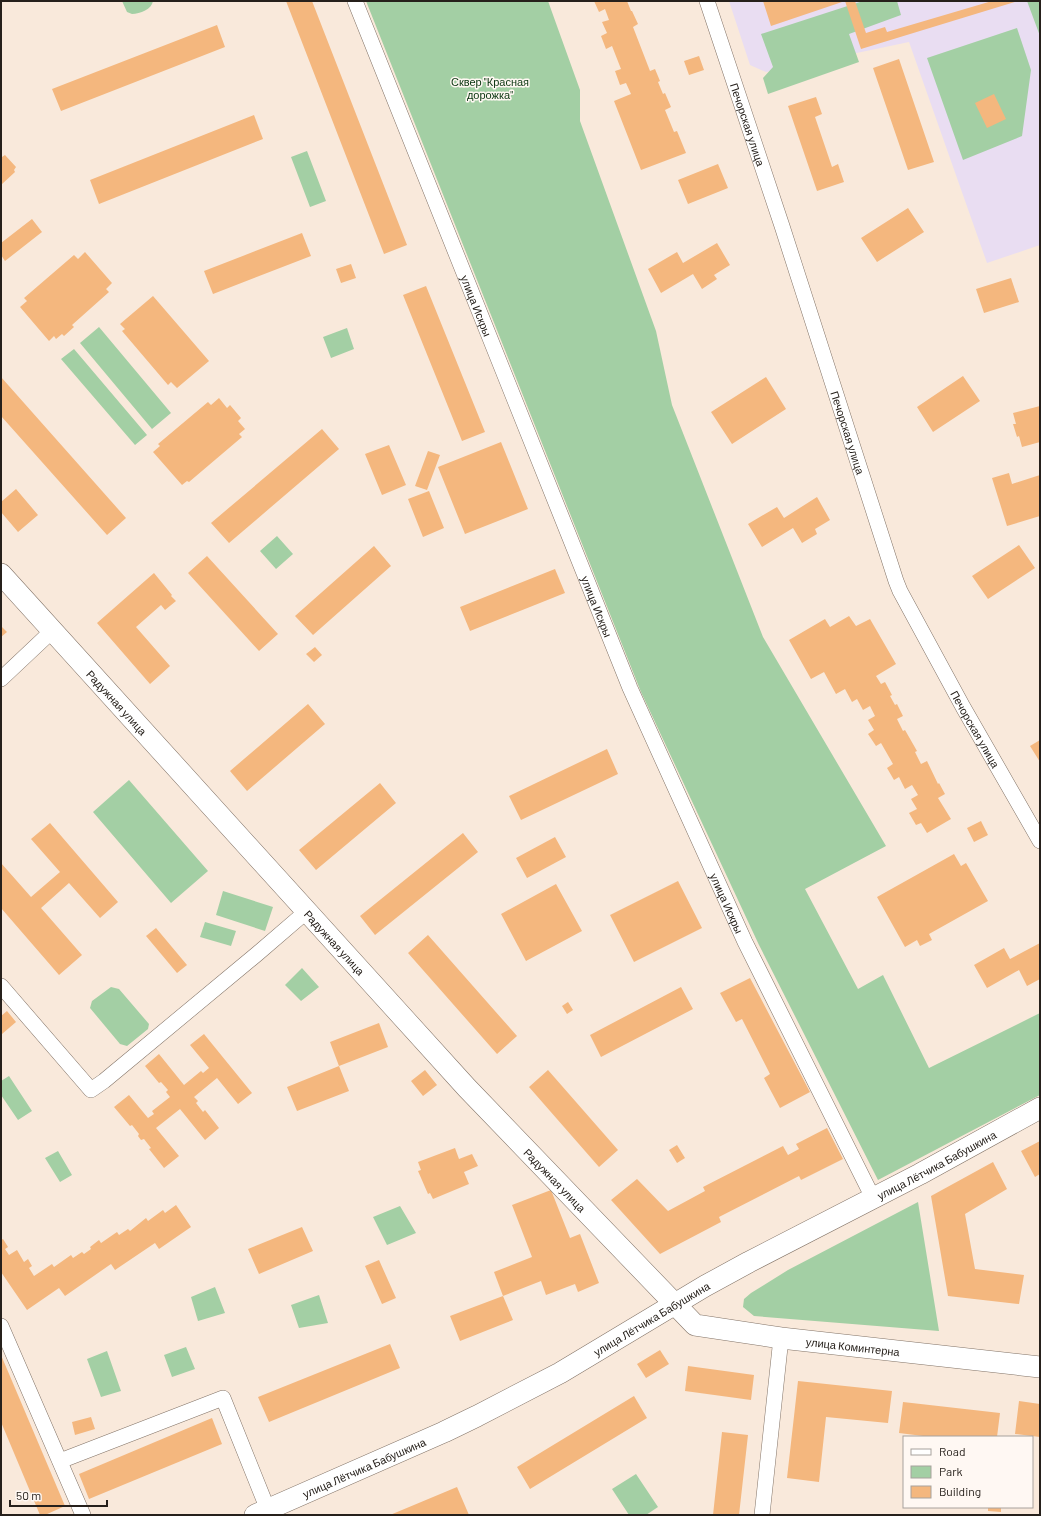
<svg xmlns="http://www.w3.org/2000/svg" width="1041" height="1516" font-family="Barlow,sans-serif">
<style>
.medical{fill:#e9ddf2}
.green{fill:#a3cfa4}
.building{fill:#f4b77e}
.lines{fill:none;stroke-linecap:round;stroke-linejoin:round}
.street-casing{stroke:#827367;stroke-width:16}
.secondary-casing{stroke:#827367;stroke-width:22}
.street{stroke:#fff;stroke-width:15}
.secondary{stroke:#fff;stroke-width:21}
.labels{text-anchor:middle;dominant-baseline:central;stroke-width:3;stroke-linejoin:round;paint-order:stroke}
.park-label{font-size:11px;fill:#08340e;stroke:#fff8f3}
.street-label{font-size:11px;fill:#26201b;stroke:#fff8f3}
</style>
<rect width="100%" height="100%" fill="#f9e9db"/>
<path class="medical" d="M729 1H1040V245L987 263 909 42 766 72 750 65Z"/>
<path class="green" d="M122 1H153C152 9 140 14 132 14L127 12Z
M366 1H548L580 90V121L656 331 672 405 763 637 886 846 805 889 858 989 883 975 929 1068 1040 1013V1095L878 1180 759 945 641 692Z
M863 1H897L901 15 849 34 859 62 768 94 763 78 773 67 761 34Z
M1027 1H1040V36Z
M1017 28 1031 70 1022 136 963 160 927 58Z
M307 151 326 201 310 207 291 157Z
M99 327 171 413 152 429 80 343Z
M347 328 354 349 331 358 323 337Z
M74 349 147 435 135 445 61 359Z
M277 536 293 554 276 569 260 551Z
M129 780 208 871 171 903 93 812Z
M223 891 273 907 265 931 216 915Z
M205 922 236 931 231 946 200 937Z
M302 968 319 987 301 1001 285 985Z
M111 987 119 989 149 1024 148 1029 127 1046 120 1044 90 1008 92 1001Z
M9 1076 32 1111 18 1120 1 1095V1081Z
M58 1151 72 1175 60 1182 45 1158Z
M918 1202 939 1331 754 1316 743 1307 744 1299 751 1293 788 1270Z
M400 1206 416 1233 387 1245 373 1217Z
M215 1287 225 1313 198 1321 191 1297Z
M319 1295 328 1323 299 1328 291 1305Z
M186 1347 195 1369 172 1377 164 1355Z
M107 1351 121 1391 101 1397 87 1359Z
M636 1474 658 1507 646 1515H629L612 1489Z"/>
<path class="building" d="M286 1H312L407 245 384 254Z
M594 1H627L631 11H632L638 24 633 27 650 71 655 69 660 81 658 82 663 94 665 93 671 107 665 110 674 132 677 131 686 153 641 170 614 101 631 94 626 83 620 85 615 71 621 69 612 46 606 49 601 36 607 33 602 22 609 20 605 9 599 12Z
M763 1H845L771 26Z
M845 1H855L866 33 885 27 887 32 992 1H1018L861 49Z
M217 25 225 47 61 111 52 89Z
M699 56 704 70 689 75 684 61Z
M899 59 934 162 908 170 873 68Z
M994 94 1006 119 987 128 975 103Z
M816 97 822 114 815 117 832 167 838 164 844 182 817 191 788 106Z
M254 115 263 139 99 204 90 180Z
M5 155 16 167 14 170 15 172 1 185V156L2 157Z
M718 164 728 188 688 204 678 180Z
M908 208 924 232 877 262 861 238Z
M32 219 42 232 5 261 1 255V243Z
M302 233 311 256 213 294 204 271Z
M717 243 730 265 714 275 717 279 702 289 693 274 661 293 648 269 677 252 683 263Z
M85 252 112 283 106 289 109 292 72 325 74 327 64 336 62 334 56 339 54 336 49 341 20 307 27 301 24 298 74 255 78 259Z
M351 264 356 278 341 283 336 269Z
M1011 278 1019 302 984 313 976 289Z
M426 286 485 432 462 441 403 295Z
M153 296 209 361 177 388 171 382 168 385 122 331 125 329 120 324Z
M963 376 980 401 933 432 917 407Z
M1 377 126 518 107 535 1 416Z
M766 377 786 409 732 444 711 412Z
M219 398 227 408 230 405 241 418 238 421 245 429 239 434 242 437 189 482 187 481 182 485 153 452 160 446 158 444 208 402 211 405Z
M1040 406V442L1022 447 1019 436 1017 437 1013 424H1016L1013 413Z
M322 429 339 449 229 543 211 523Z
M501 442 528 509 465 534 438 467Z
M389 445 406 485 382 495 365 454Z
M428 451 440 455 427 490 415 486Z
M1009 473 1012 484 1040 475V516L1007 526 992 478Z
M16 489 38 515 18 532 1 512V502Z
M429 491 444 528 423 537 408 499Z
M817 497 830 520 815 529 817 534 802 543 793 528 762 547 748 524 777 507 784 518Z
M1019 545 1035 568 988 599 972 576Z
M374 546 391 566 313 635 295 616Z
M207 556 278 634 259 651 188 573Z
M555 569 565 593 470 631 460 607Z
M154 573 172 595 171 596 176 601 165 610 161 605 136 627 170 666 150 684 97 623Z
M849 616 856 626 870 619 896 664 876 676 881 684 885 682 892 695 890 696 895 705 897 704 903 716 897 719 903 731 905 730 917 751 915 752 921 764 927 761 938 784 939 783 945 794 938 798 951 819 927 833 921 823 916 825 909 813 917 809 911 799 918 795 912 785 905 789 899 777 894 780 887 768 893 764 881 743 876 746 868 734 874 730 868 720 875 716 870 706 863 710 857 699 852 702 845 689 836 694 824 672 811 679 789 640 825 619 830 627Z
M1 626 7 632 1 637Z
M315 647 322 655 314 662 306 654Z
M308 704 325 724 247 791 230 771Z
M1040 740V762L1030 746Z
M607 749 618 774 521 820 509 796Z
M380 783 396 803 316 870 299 850Z
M981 821 988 835 974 842 967 828Z
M50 823 118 902 100 918 69 883 41 908 82 955 59 975 1 908V863L31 897 60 872 31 839Z
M463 833 478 852 375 935 360 916Z
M555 837 566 857 527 878 516 858Z
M954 854 961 866 966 863 988 901 929 934 932 940 920 946 917 940 905 947 877 897Z
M678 881 702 928 634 962 610 915Z
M556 884 582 931 526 961 501 914Z
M156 928 187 965 177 973 146 936Z
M428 935 517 1036 497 1054 408 953Z
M1040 943V979L1027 986 1019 970 987 988 974 965 1004 948 1010 959Z
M750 978 810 1092 780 1108 764 1078 770 1074 742 1019 736 1022 720 993Z
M681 987 693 1009 601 1057 590 1035Z
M568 1002 573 1010 567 1014 562 1006Z
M7 1011 16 1022 2 1034 1 1033V1016Z
M379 1023 388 1047 339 1066 330 1042Z
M204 1034 252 1093 238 1104 217 1078 194 1097 198 1101 196 1103 203 1112 205 1110 219 1128 205 1140 180 1109 156 1128 179 1156 164 1168 149 1149 151 1148 144 1139 141 1140 138 1136 139 1134 132 1125 130 1126 114 1107 129 1095 148 1118 154 1114 152 1111 170 1097 166 1092 168 1090 161 1082 159 1083 145 1066 159 1054 184 1085 201 1071 203 1073 209 1068 190 1045Z
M339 1066 349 1091 297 1111 287 1087Z
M425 1070 437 1085 423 1096 411 1081Z
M548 1070 618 1150 599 1167 529 1087Z
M827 1128 843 1159 801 1180 799 1176 719 1217 721 1222 660 1254 611 1200 637 1179 668 1211 705 1191 703 1187 783 1146 788 1155 799 1149 796 1144Z
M1040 1141V1174L1035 1177 1021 1151Z
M677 1145 685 1158 677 1163 669 1150Z
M455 1148 459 1159 472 1154 478 1166 464 1172 469 1184 433 1199 430 1193 428 1194 418 1171 421 1170 418 1162Z
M993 1162 1007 1189 965 1214 975 1269 1024 1275 1019 1304 948 1296 931 1196Z
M551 1190 570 1238 580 1234 599 1283 578 1292 575 1284 546 1295 541 1281 503 1296 513 1320 460 1341 450 1316 503 1296 494 1272 532 1257 512 1205Z
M176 1205 191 1227 159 1249 155 1243 115 1270 111 1264 65 1296 59 1288 27 1310 1 1272V1240L3 1239 8 1247 5 1249 9 1255 17 1250 24 1262 28 1259 32 1266 29 1268 34 1276 52 1264 54 1267 71 1255 73 1258 82 1252 84 1254 91 1249 90 1247 99 1240 101 1243 117 1232 119 1235 128 1229 130 1231 146 1218 148 1221 163 1210 165 1213Z
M302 1227 313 1251 259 1274 248 1249Z
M379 1260 396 1298 382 1304 365 1266Z
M390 1344 400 1368 269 1422 258 1397Z
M660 1350 669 1364 646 1378 637 1364Z
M1 1355 65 1506 45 1515H40L1 1422Z
M688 1366 754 1375 751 1400 685 1391Z
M798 1381 892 1391 888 1423 826 1417 819 1482 787 1478Z
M634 1396 647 1418 530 1489 517 1467Z
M1019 1401 1040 1404V1437L1015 1434Z
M903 1402 1000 1413 997 1437H931L899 1433Z
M91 1417 95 1429 75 1435 72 1422Z
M212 1418 222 1444 89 1499 79 1474Z
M722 1432 748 1435 739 1515H713Z
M457 1487 469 1515H390Z
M988 1507H1001V1512L988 1511Z"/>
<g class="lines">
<g class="street-casing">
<g id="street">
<path id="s1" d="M355 1 630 688 745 942 873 1198"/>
<path id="s2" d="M707 1 782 226 896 581 900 591 963 707 1040 841"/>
<path d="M1 679 52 631"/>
<path d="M1 986 91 1090 104 1081 257 954 307 911"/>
<path d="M1 1326 83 1515"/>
<path d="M60 1461 223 1398 268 1510"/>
<path d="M762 1515 781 1338"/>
</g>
</g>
<g class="secondary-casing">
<g id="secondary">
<path id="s3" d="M1 574 467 1088 695 1325 781 1338 1040 1367"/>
<path id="s4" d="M255 1515 444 1432 477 1416 560 1373 705 1286 749 1262 920 1174 1040 1108"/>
</g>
</g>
<use href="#street" class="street"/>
<use href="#secondary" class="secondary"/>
</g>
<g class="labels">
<g class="park-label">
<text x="490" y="81">Сквер "Красная<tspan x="490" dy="13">дорожка"</tspan></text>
</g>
<g class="street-label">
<text stroke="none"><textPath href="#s2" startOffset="130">Печорская улица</textPath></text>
<text stroke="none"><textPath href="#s1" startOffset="328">улица Искры</textPath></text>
<text stroke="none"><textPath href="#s2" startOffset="454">Печорская улица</textPath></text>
<text stroke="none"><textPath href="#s1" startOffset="652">улица Искры</textPath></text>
<text stroke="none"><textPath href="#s3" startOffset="173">Радужная улица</textPath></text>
<text stroke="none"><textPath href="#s2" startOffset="778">Печорская улица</textPath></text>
<text stroke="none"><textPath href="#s1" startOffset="976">улица Искры</textPath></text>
<text stroke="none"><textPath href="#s3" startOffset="497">Радужная улица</textPath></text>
<text stroke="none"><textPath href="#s4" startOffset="767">улица Лётчика Бабушкина</textPath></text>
<text stroke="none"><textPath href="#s3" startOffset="821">Радужная улица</textPath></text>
<text stroke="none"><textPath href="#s4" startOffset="443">улица Лётчика Бабушкина</textPath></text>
<text stroke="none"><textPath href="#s3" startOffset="1182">улица Коминтерна</textPath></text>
<text stroke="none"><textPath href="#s4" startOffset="119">улица Лётчика Бабушкина</textPath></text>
</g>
</g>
<rect width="1041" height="1516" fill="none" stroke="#26201b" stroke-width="4"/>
<rect x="903" y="1436" width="130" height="72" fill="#fff8f3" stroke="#a8a29d"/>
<rect x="911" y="1449" width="20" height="6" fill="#ffffff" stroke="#a8a29d"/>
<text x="939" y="1456" font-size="12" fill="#26201b">Road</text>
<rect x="911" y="1466" width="20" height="12" fill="#a3cfa4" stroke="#a8a29d"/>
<text x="939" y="1476" font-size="12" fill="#26201b">Park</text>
<rect x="911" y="1486" width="20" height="12" fill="#f4b77e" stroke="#a8a29d"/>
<text x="939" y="1496" font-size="12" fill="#26201b">Building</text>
<path d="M10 1500v6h97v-6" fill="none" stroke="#26201b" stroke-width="2"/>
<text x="16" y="1500" font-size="12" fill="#26201b" stroke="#fff8f3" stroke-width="3" paint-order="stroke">50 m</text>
</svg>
